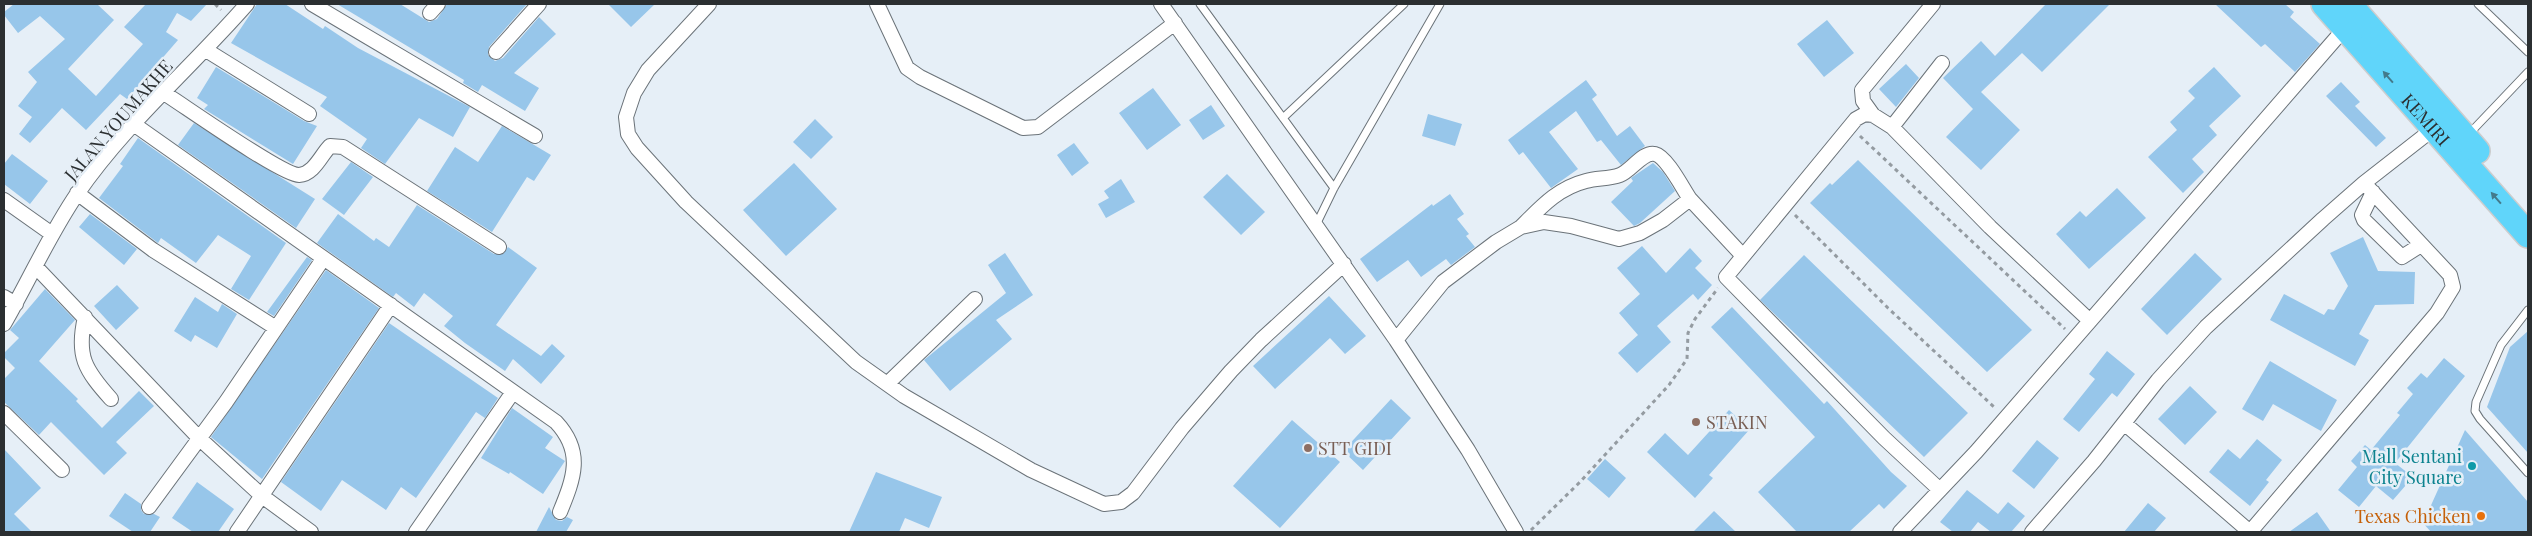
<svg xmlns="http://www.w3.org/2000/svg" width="2532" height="536" font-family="'Playfair Display',serif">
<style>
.building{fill:#97c6ea}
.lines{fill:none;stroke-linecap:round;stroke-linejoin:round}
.lane-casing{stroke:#6b7379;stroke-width:9}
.street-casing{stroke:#6b7379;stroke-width:16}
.highway-casing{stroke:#cccdce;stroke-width:28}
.path{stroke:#949ba1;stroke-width:3;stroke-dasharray:4 4;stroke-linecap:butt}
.lane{stroke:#fff;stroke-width:7}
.street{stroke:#fff;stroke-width:14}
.highway{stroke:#60d5fa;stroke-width:25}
.oneway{fill:#437a8b}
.education-dot{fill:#8d6e63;stroke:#e6eff7;stroke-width:2}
.culture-dot{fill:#0f9aa8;stroke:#e6eff7;stroke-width:2}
.food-dot{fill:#e8710a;stroke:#e6eff7;stroke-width:2}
.labels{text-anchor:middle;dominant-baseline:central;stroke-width:5;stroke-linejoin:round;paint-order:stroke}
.street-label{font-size:18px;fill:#2b2f31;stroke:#e6eff7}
.education-label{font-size:18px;fill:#785e54;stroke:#e6eff7;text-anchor:start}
.culture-label{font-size:18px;fill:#0d838f;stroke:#e6eff7;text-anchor:end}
.food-label{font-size:18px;fill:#c56008;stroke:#e6eff7;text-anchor:end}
</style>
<rect width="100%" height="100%" fill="#e6eff7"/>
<path class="building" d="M14 4H97L114 20 68 69 96 96 143 44 124 27 146 4H207L191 21 177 13 166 32 178 40 127 99 120 94 86 130 62 108 30 143 19 134 32 117 18 106 37 82 28 72 65 39 40 16 18 33 4 15V12Z
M257 4H285L323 29 325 26 358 48 470 107 453 137 419 118 385 164 361 148 367 139 320 106 327 97 231 43Z
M337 4H400L429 22 437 19 447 4H527L489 47 488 55 495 61 503 58 539 17 556 34 514 73 539 88 525 111 482 85 478 92 463 83 464 80Z
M608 4H655L631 27Z
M2046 4H2110L2042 72 2022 53 1981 92 2020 130 1981 170 1946 137 1973 109 1943 78 1981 41 1995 56Z
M2215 4H2285L2294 12 2290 17 2320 44 2295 72 2265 44 2261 47Z
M1827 20 1854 53 1824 77 1797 44Z
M1906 64 1919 78 1896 107 1879 89Z
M216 67 304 121 317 126 293 164 204 109 208 105 197 98Z
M2214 67 2241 96 2209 126 2217 135 2192 159 2204 172 2183 193 2148 157 2177 130 2170 122 2195 98 2188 91Z
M1586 80 1597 95 1592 99 1617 136 1630 126 1645 146 1621 165 1601 140 1597 142 1576 111 1549 132 1578 169 1551 188 1523 152 1519 155 1508 140Z
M2341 82 2360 102 2355 106 2386 138 2376 147 2326 96Z
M1153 88 1181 125 1147 150 1119 113Z
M1211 105 1225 126 1203 140 1189 120Z
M1428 114 1462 124 1455 146 1422 136Z
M815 119 833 137 811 159 793 142Z
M194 123 315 199 296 228 178 145Z
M502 126 551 155 534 181 527 177 492 232 427 191 455 147 478 162Z
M138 138 286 243 249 300 231 289 251 256 218 235 196 263 161 238 158 243 99 198 123 166 120 164Z
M1074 143 1089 163 1072 176 1057 155Z
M12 154 48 181 30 204 4 184V164Z
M1858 160 2032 330 1987 372 1810 203 1830 183 1832 185Z
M351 162 373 177 344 215 322 199Z
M794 163 837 209 786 256 743 210Z
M1653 163 1663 172 1675 191 1640 223 1634 226 1611 202 1633 181 1631 178Z
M1227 174 1265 212 1241 235 1203 197Z
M1121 179 1135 202 1106 218 1098 204 1109 198 1104 191Z
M2117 188 2146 218 2089 269 2056 234 2080 211 2086 217Z
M1450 194 1464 214 1457 219 1469 234 1466 236 1475 247 1451 265 1446 259 1421 277 1408 260 1377 282 1360 259 1432 204 1433 206Z
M417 205 494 254H503L508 247 537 268 496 325 541 356 552 344 565 356 541 384 513 359 505 371 465 343 444 326 453 316 424 293 414 307 396 293 393 297 317 243 338 214 374 241 376 238 389 247Z
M90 214 137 249 124 265 79 227Z
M2363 237 2378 271 2415 272 2414 304 2375 305 2359 334 2369 340 2355 366 2270 320 2284 294 2324 315 2328 309 2334 310 2348 286 2330 253Z
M1642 246 1666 273 1690 248 1702 261 1695 268 1712 285 1698 300 1693 294 1657 326 1671 342 1637 373 1618 353 1638 335 1619 313 1640 294 1617 268Z
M1005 253 1033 295 996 320 1012 339 950 391 924 360 1006 293 988 265Z
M2195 253 2222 279 2167 335 2141 309Z
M1804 255 1968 413 1924 457 1760 300Z
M307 257 312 260 274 316 267 312Z
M326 270 379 308 262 479 211 437Z
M117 285 139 308 116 330 94 306Z
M45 289 75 320 39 361 78 399 76 401 102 428 139 391 154 406 116 442 127 453 104 475 51 422 39 435 4 402V379L15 368 4 357V353L19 338 10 330Z
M1329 296 1366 336 1345 354 1330 338 1275 389 1253 366Z
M195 297 218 312 222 304 237 314 217 348 195 335 191 342 174 331Z
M1732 307 1824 404 1827 401 1891 472 1907 486 1884 509 1879 504 1849 532H1797L1758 492 1815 437 1711 327Z
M389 323 498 398 485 418 476 412 416 498 401 487 386 510 342 480 321 511 281 482Z
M2528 331V453L2487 407 2510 347Z
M2107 351 2135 374 2117 397 2112 393 2079 432 2063 419 2095 379 2089 374Z
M2444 358 2465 376 2395 463 2413 477 2393 500 2376 486 2359 507 2338 490 2357 467 2351 461 2365 445 2371 450 2400 415 2397 413 2413 394 2407 388 2421 373 2427 378Z
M2270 361 2337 400 2321 431 2273 404 2263 421 2242 409Z
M2190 386 2217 412 2185 445 2158 419Z
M1391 399 1411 418 1363 470 1343 451Z
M512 408 553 437 545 448 565 461 543 494 510 472 509 474 481 458Z
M1729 410 1750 429 1709 475 1713 478 1695 498 1647 452 1665 433 1688 455Z
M1292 420 1340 462 1280 528 1233 486Z
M2465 430 2528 502V532H2431L2423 523Z
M2257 439 2282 460 2266 480 2269 482 2250 506 2209 472 2228 449 2240 459Z
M2037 440 2059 458 2034 489 2012 471Z
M4 449 41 488 14 514 32 532H4Z
M1605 459 1626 478 1609 498 1587 479Z
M876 472 942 497 929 528 905 518 899 532H849Z
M197 482 234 509 218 532H193L172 518Z
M1967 490 1998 514 2008 502 2025 516 2011 532H1991L1978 522 1970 532H1953L1940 522Z
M125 493 141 504V510L144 514H154L160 517 150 532H133L109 516Z
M2148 503 2166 518 2154 532H2124Z
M549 507 556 520 562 521 567 517 573 520 566 532H536Z
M1714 511 1736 532H1693Z
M2317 512 2331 532H2289Z"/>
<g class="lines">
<g class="lane-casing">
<path id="lane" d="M1200 4 1334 188
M2478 4 2528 52
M1283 118 1404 4
M2468 135 2528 72
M1316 225 1334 188 1440 4
M2528 310 2501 345 2476 402 2475 411 2480 419 2528 473"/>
</g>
<g class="street-casing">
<path id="street" d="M312 4 535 136
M709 4 648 70 634 93 626 117 628 134 637 148 686 202 856 362 904 396 1031 470 1104 504 1121 502 1133 493 1182 428 1231 371 1261 340 1344 264
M877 4 907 68 920 77 1023 128 1038 127 1175 23
M1161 4 1396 340 1468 450 1516 532
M430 13 438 4
M206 50 309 114
M496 52 539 4
M164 93C186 107 282 175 299 175 314 174 321 155 330 146L343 147 499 247
M1873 115 1863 101 1862 90 1933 4
M135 125 556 422C584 452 574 478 560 512
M1892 127 1942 63
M2373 192 2362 215 2364 220 2402 257 2421 245
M77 193 153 250 276 328
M4 200 52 234
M1521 227C1541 207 1558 188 1586 181 1597 178 1609 179 1620 175 1631 171 1643 151 1655 154 1667 157 1683 189 1690 199
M36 267 199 438 262 496 311 532
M4 297 16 304
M85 317C76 356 85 370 111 399
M4 324C29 281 49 235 77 194 125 124 192 67 247 4
M1396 340 1443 282 1496 242 1521 227 1544 222 1571 226 1619 239 1640 233 1663 220 1690 199 1743 256
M887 384 975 299
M4 413 62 470
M2124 423 2250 532
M1940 490 1884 438 1726 277 1856 119 1865 114 1873 115 1892 127 1990 227 2089 320
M149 507 226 402 323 259
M237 532 391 305
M416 532 513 392
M1900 532 1976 452 2345 28
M2032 532 2094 461 2158 380 2206 327 2323 219 2364 183 2437 126
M2250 532 2437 313 2453 287 2450 275 2364 183"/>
</g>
<g class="highway-casing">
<g id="highway">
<path id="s1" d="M2324 4 2528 235"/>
<path d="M2349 4 2477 151"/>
</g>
</g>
<path class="path" d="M215 4 221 10
M1860 136 2065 329
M1795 215 1888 308 1994 407
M1531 530 1580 482 1669 385 1687 359 1688 333 1695 319 1718 288"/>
<use href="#lane" class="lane"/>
<use href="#street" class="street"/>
<use href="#highway" class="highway"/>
</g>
<defs><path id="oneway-solid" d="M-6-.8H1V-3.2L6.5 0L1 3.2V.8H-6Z" transform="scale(1.25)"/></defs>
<g class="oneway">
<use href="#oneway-solid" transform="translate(2388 77) rotate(-131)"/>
<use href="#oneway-solid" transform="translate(2496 198) rotate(-131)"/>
</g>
<g class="education-dot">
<circle cx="1696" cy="422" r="5"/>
<circle cx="1308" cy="448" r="5"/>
</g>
<circle class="culture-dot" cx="2472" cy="466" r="5"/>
<circle class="food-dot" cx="2481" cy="516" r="5"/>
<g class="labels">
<g class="street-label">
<text stroke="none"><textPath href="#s1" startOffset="154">KEMIRI</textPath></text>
<text transform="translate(118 120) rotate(-49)">JALAN YOUMAKHE</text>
</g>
<g class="education-label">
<text x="1706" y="422">STAKIN</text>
<text x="1318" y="448">STT GIDI</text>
</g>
<g class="culture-label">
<text x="2462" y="456">Mall Sentani<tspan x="2462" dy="21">City Square</tspan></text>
</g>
<g class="food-label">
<text x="2471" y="516">Texas Chicken</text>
</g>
</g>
<rect width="2532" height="536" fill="none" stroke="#2b2f31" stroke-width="10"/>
</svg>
